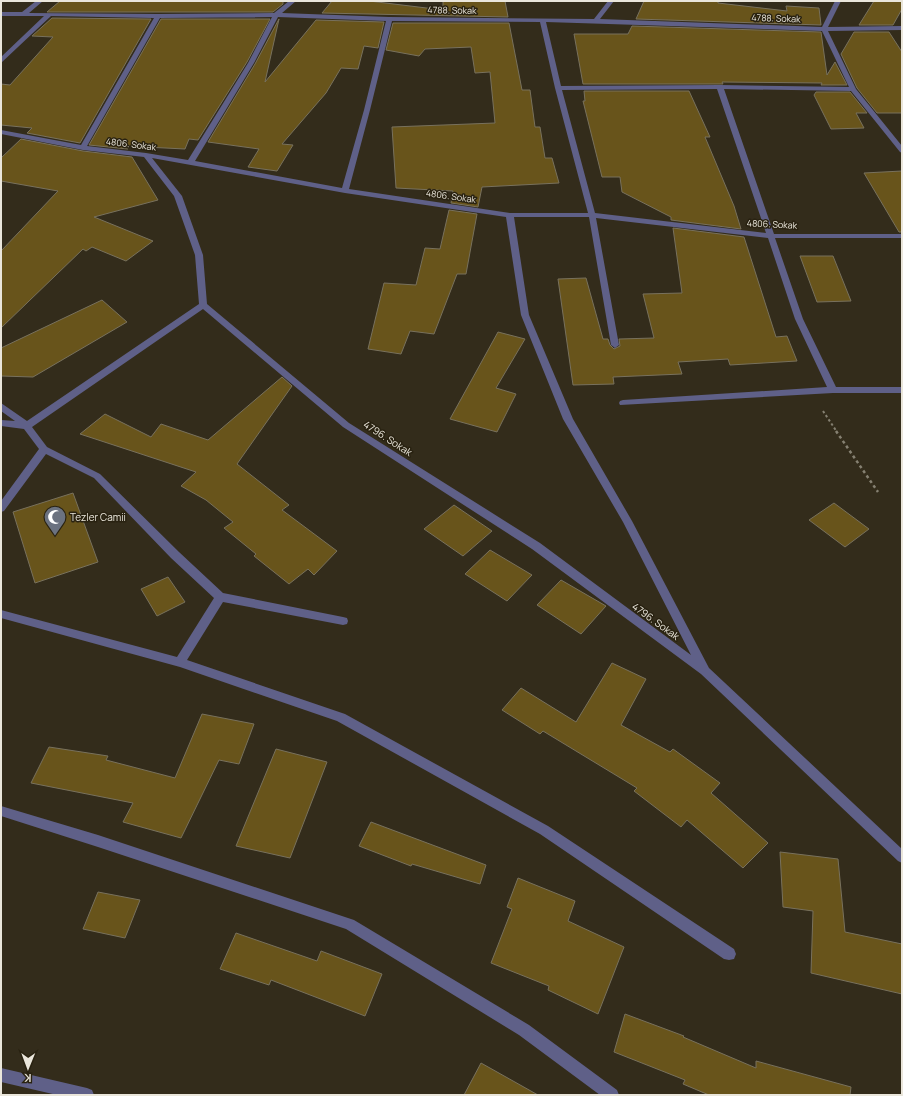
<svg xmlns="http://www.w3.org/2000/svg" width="903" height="1096" font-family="Manrope,sans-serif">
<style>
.building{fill:#68541b;stroke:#78715d}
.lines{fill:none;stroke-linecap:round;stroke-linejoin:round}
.path-far1{stroke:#868172;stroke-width:2;stroke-dasharray:2.5 2.5;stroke-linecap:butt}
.path{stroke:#868172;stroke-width:2.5;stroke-dasharray:3 3;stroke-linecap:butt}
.minor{fill:#5f6088;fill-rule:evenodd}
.labels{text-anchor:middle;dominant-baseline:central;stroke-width:3;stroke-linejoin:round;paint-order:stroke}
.far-street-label{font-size:9px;fill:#eae6db;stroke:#292211}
.street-label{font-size:10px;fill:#eae6db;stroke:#292211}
.poi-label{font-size:10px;fill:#eae6db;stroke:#292211;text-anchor:start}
</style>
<rect width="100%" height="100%" fill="#332c1b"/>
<path class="building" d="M60 1H283V4L273 12H47Z
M332 1H369L443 10V1H505L508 17 322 13Z
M644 1H718V3L787 11 786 6 819 8 821 25 636 19Z
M874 1H902V9L893 25H859Z
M52 18 151 19 80 143 27 133 32 128 1 125V84L10 85 53 37 32 36Z
M161 19H270L247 62 198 140 189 139 185 149 126 146 128 149 89 145Z
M279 19 265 82 316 20 384 22 378 48 364 46 358 69 341 68 326 93 282 144 293 145 277 171 248 167 259 149 208 142 255 64Z
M393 23H509L522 90H530L535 127H540L545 158H552L559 183 482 187 478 207 451 203 453 191 396 188 392 127 495 123 490 72 475 73 471 47 425 49 419 56 386 50Z
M632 26 821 32 827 75 835 62 847 85H821L822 83 722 82 723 84H583L574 34H628Z
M854 32H889L902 52V113H877L857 88 841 54Z
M584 91H689L710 137H705L734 206 741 229 671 220V217L622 192 620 177H602L583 101H585Z
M816 92H850L867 113H856L864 128 831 129 814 95Z
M21 139 83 151 132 157 158 200 94 217 153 241 126 261 92 247 86 251 83 249 1 328V251L58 191 1 181V158Z
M902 171V232H899L864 173Z
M449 210 477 214 466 274H457L434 334 410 331 401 354 368 349 384 283 416 285 425 248 440 249Z
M673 228 744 237 776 337 787 336 797 361 730 365 728 359 678 362 682 374 613 377 614 384 573 385 558 279 586 278 603 339H608L610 345 614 349 620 346 619 339 654 338 643 294 682 293Z
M800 256H833L851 301 817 302Z
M102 300 127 322 33 377 1 376V348Z
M498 332 525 339 496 388 516 394 497 432 450 419Z
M282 377 292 386 237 464 289 505 282 510 337 551 314 575 308 569 289 584 254 556 256 554 224 528 233 522 206 500 181 486 196 472 80 434 105 414 151 437 161 424 208 440Z
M73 493 98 562 35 583 13 512Z
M834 503 869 529 845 547 809 520Z
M454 505 492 531 463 556 424 529Z
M490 550 532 575 507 601 465 574Z
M168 577 185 602 157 616 141 589Z
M561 580 606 606 581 634 537 605Z
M612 663 646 679 621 725 670 752 673 749 720 783 711 793 768 843 743 868 687 820 681 827 634 791 637 788 543 731 540 734 502 710 521 688 576 722Z
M202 714 254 724 239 764 219 760 181 838 123 822 133 803 31 783 49 747 108 756 106 760 175 778Z
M276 749 327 762 290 858 236 846Z
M371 822 486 865 480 884 412 864 411 866 359 846Z
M780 852 838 859 845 932 902 944V994L811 973 813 911 783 907Z
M518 878 575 901 568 921 624 947 598 1014 548 990 549 986 491 963 512 909 507 907Z
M98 892 140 900 125 938 83 929Z
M236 933 317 961 321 951 382 974 365 1016 271 980 269 985 220 969Z
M625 1014 684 1036 683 1037 756 1068V1061L851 1087 850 1095H709L683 1084 685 1080 614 1052Z
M481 1063 538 1095H464Z"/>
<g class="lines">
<path class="path-far1" d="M823 411 837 432"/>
<path class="path" d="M836 431 878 492"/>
<path class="minor" d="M36 1H43L29 13 158 14 274 13 289 1H296L282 13 389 17 594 19 608 1H614L600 19 822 27 835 1H841L828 27 902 26V30L828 31 856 89 902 146V153L900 152 851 91 724 89 774 234H902V238H775L803 319 836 387H902V393H833L620 405 619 403 620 401 623 400 827 387 795 319 768 238 596 218 619 345 615 348 611 345 589 217H514L529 315 573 419 632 521 709 668 902 849V863L898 861 701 674 532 549 343 427 203 309 32 427 47 447 100 474 179 552 223 593 343 617 347 618 348 621 347 624 343 625 223 602 187 660 345 714 548 826 734 949 736 954 734 959 729 960 724 959 540 834 337 721 180 667 1 618V610L177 657 214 598 171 558 94 478 46 454 4 511 1 512V501L39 449 24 429 1 426V420L15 421 1 411V403L27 421 199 304 195 255 174 196 144 157 83 150 1 134V130L81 145 154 18 51 16 1 63V57L44 16H1V12H22ZM272 17 248 63 188 160 146 153 87 146 160 18ZM278 17 386 21 364 110 342 188 195 161 254 63ZM392 21 540 22 555 88 588 213H510L349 189 370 110ZM546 22 822 31 849 87 720 85 561 86ZM717 89 766 233 595 213 562 90ZM152 158 345 193 506 217 521 315 563 419 623 522 691 655 540 543 349 423 207 304 203 255 182 196Z
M1 806 98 835 354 920 529 1025 617 1090 619 1095H600L519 1035 346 929 98 847 1 816Z
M1 1068 87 1088 92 1090 94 1095H57L1 1082Z"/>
</g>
<defs>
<g id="mosque-pin" transform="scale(1.15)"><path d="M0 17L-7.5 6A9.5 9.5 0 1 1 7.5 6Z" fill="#6b7280" stroke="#292211"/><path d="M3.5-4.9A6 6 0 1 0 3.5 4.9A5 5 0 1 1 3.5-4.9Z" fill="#fff"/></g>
</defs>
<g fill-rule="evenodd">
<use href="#mosque-pin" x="55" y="517"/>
</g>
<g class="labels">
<g class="far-street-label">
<text transform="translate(452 10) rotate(1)">4788. Sokak</text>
<text transform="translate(776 18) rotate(2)">4788. Sokak</text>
<text transform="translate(131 144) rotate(7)">4806. Sokak</text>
<text transform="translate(451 196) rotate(8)">4806. Sokak</text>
<text transform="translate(772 224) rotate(3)">4806. Sokak</text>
</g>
<g class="street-label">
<text transform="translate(388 438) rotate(33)">4796. Sokak</text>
<text transform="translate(656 621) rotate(36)">4796. Sokak</text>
</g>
<g class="poi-label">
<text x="70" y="517">Tezler Camii</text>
</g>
</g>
<rect width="903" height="1096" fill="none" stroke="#eae6db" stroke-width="4"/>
<g transform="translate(28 1068) rotate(181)" stroke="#292211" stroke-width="3" paint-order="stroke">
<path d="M0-3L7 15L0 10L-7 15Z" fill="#eae6db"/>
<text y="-6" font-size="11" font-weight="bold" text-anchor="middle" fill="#eae6db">K</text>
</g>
</svg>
